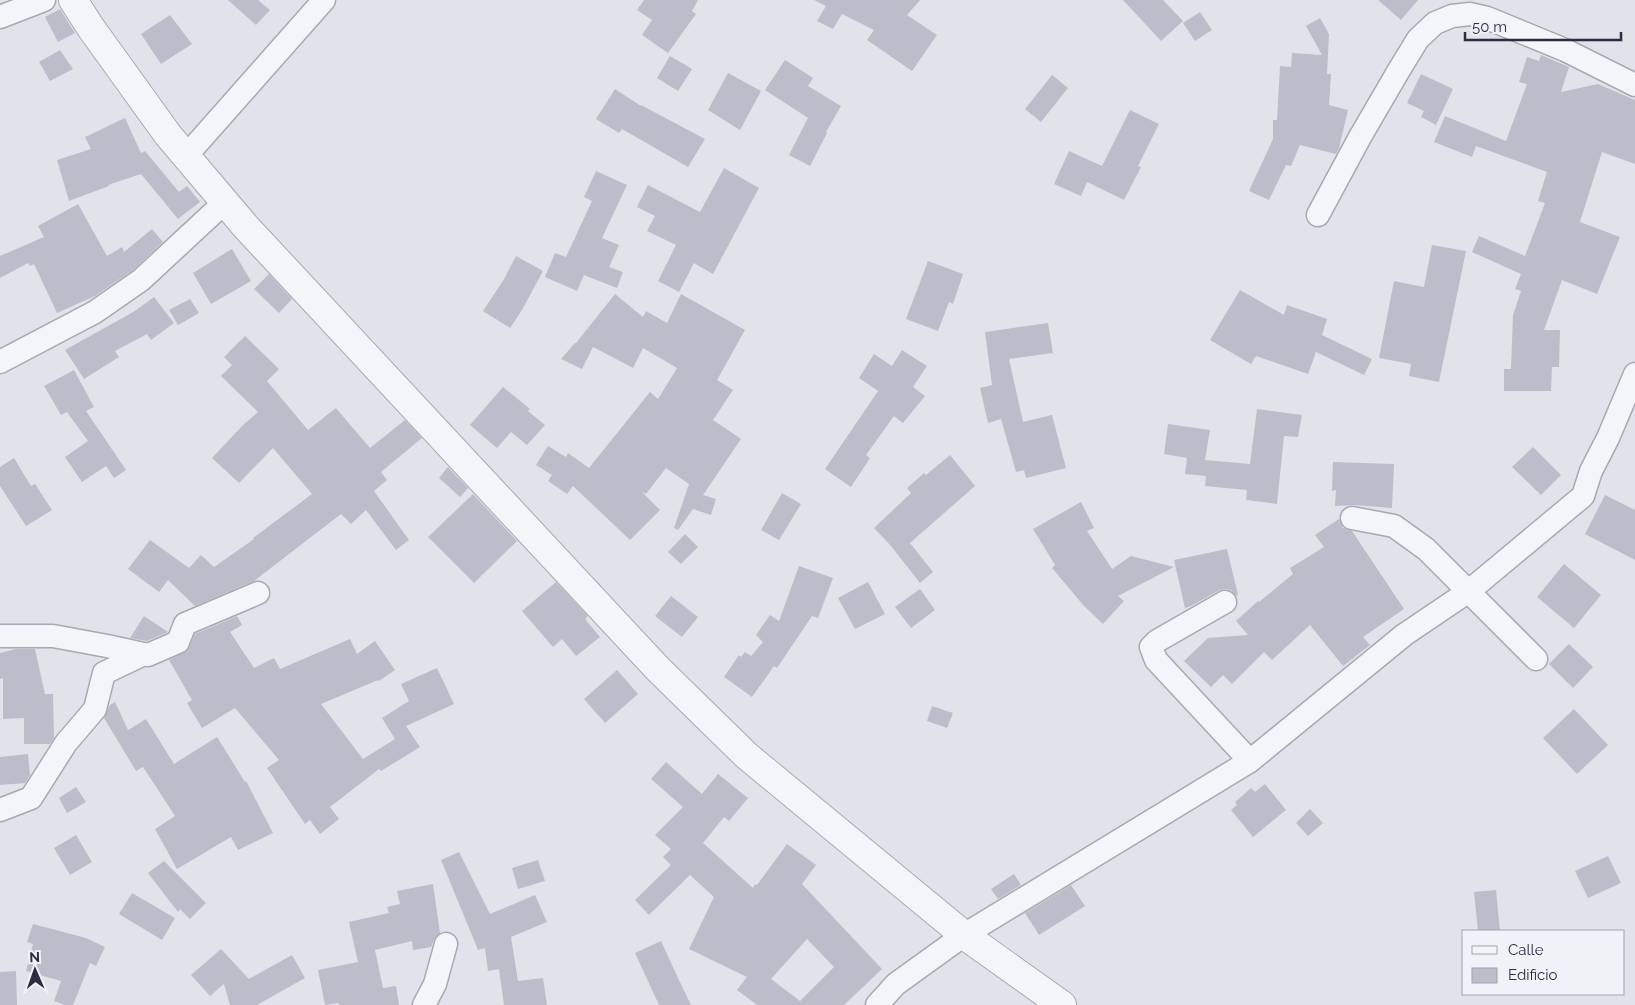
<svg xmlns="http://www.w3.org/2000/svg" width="1635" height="1005" font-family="Raleway,sans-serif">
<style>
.building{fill:#bbbeca;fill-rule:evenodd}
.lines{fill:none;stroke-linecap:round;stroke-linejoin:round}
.minor-casing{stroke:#a6a9b4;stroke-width:25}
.tertiary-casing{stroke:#a6a9b4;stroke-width:30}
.minor{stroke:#f4f5f8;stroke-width:22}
.tertiary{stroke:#f4f5f8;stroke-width:28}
</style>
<rect width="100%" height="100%" fill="#e1e3ea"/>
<path class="building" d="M228 0H258L270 10 256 25Z
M644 0H698L692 11 696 14 668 53 642 35 652 20 637 10Z
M814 0H920L907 15 937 35 912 71 867 40 874 30 842 14 833 29 817 21 826 6Z
M1123 0H1163L1183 21 1161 41Z
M1378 0H1418L1401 20Z
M60 9 75 33 58 42 45 17Z
M1200 12 1212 30 1195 41 1183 23Z
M170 15 192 44 161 64 141 34Z
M1320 18 1329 34 1327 74H1331L1329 105 1348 110 1339 148 1336 154 1300 145 1291 166 1286 165 1269 200 1249 191 1273 139V120H1277L1280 66 1291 67 1292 53 1322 55 1306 26Z
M60 50 73 69 50 81 39 62Z
M1541 55 1569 67 1561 92 1598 84 1635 100V164L1602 152 1580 222 1620 237 1597 294 1562 280 1544 330H1560L1559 367H1552L1551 391H1504V369H1511L1513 315 1521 291 1515 289 1521 274 1472 252 1479 236 1525 256 1545 203 1538 201 1547 172 1476 146 1472 157 1434 142 1445 116 1506 141 1527 84 1519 82 1527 57 1539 61Z
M670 56 692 69 678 91 657 78Z
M785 60 813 78 808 86 841 106 826 132 827 133 810 166 789 155 808 118 765 90Z
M728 73 761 91 740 130 708 110Z
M1421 74 1453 89 1436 125 1421 117 1424 111 1407 103Z
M1052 75 1068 88 1041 122 1025 109Z
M615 89 641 106V105L705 139 688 167 622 129 619 133 596 119Z
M1130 110 1159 124 1138 166 1141 167 1124 200 1087 182 1081 196 1054 184 1069 151 1102 166Z
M125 118 141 153 145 151 179 192 187 186 200 202 178 219 141 174 108 185 109 186 69 201 57 160 91 149 85 137Z
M724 168 759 188 713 274 694 263 679 292 658 281 676 245 647 231 655 216 637 207 648 185 700 212Z
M596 171 627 185 602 238 619 245 609 267 623 272 617 288 584 275 577 291 545 277 555 253 566 257 592 201 584 197Z
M78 204 107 256 122 247 124 252 152 229 163 242 133 270 95 296 57 313 34 264 30 266 28 263 0 278V256L44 237 38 226Z
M1432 245 1466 251 1439 382 1409 376 1411 364 1379 358 1394 281 1424 287Z
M232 249 251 281 211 304 193 273Z
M516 256 543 271 522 310 510 328 483 311 504 279Z
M928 261 963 274 953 304 949 302 938 331 906 319Z
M269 274 292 299 279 313 254 289Z
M1240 290 1284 315 1287 305 1327 319 1322 335 1372 359 1364 375 1316 352 1308 374 1256 356 1251 364 1210 340Z
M615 294 643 317 646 311 667 323 681 294 745 330 717 380 733 390 713 420 741 439 703 495 716 499 711 515 693 509 678 530 674 528 689 484 666 468 646 494 642 492 660 510 630 540 573 486 567 494 548 481 552 475 536 465 548 446 566 457 568 453 589 468 650 392 658 399 677 368 643 348 633 368 593 347 582 369 561 359 575 343H576Z
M154 297 174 323 151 340 147 334 115 351 119 357 84 379 65 350 135 311Z
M190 299 199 313 178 325 169 310Z
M1048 323 1053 353 1009 359 1023 422 1052 415 1066 468 1026 478 1024 470 1016 472 1001 419 988 423 980 388 992 385 985 332Z
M245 336 279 369 267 381 308 430 336 408 370 448 405 420 422 438 381 472 387 480 374 491 409 540 396 550 366 510 351 524 341 514 254 581 195 606 168 580 159 592 128 569 150 540 189 568 201 555 214 567 254 539 253 538 312 494 273 448 239 483 212 458 243 425 258 412 221 376 232 365 224 357Z
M902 350 927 366 913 387 925 396 903 423 894 416 866 455 870 458 851 487 825 469 878 391 859 378 874 354 892 366Z
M74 370 94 407 86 411 126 470 114 478 106 466 82 482 65 457 88 441 67 412 61 415 44 386Z
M503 387 530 409 528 411 545 425 527 445 511 432 497 448 470 425Z
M1257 409 1302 415 1298 437 1284 436 1277 504 1246 500 1247 490 1205 486 1206 476 1185 474 1187 458 1164 454 1168 424 1210 430 1205 460 1250 464Z
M1533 447 1561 475 1541 495 1512 467Z
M950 455 975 486 910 543 933 572 920 583 891 546 874 528 911 493 907 488 924 473 926 475Z
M14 458 31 486 35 484 52 510 26 526 0 486V467Z
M1333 462 1394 464 1392 508 1354 505 1335 506 1336 490 1332 491Z
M448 467 468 488 460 497 439 478Z
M782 493 801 504 779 540 761 530Z
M473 494 517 541 474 583 428 537Z
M1605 495 1635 510V560L1585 534Z
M1081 502 1094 528 1087 531 1112 569 1131 556 1174 567 1118 596 1124 601 1103 624 1084 606 1052 568 1055 565 1033 529Z
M1339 519 1343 528 1352 531 1404 609 1363 637 1370 645 1343 666 1310 625 1272 660 1264 652 1232 684 1223 675 1211 687 1184 661 1208 638 1248 635 1236 621 1258 601 1259 602 1293 574 1290 568 1324 547 1315 535Z
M685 534 698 547 681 564 668 552Z
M1227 549 1238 595 1236 596 1231 590 1225 589 1218 591 1191 606 1185 608 1174 560Z
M1564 564 1601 595 1574 628 1537 597Z
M799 566 833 578 818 618 812 616 777 668 774 666 752 697 724 677 739 655 741 657 745 652 751 656 763 642 756 635 770 615 779 621Z
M556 582 588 616 585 619 600 637 576 656 562 639 553 647 522 611Z
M868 582 885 614 855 629 838 598Z
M920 589 935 610 911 628 895 607Z
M671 596 698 617 682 637 655 616Z
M144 616 168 632 147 641 130 638Z
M237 616 242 625 230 632 254 668 274 658 280 669 350 639 357 654 375 641 395 670 379 681 378 680 321 704 363 759 395 739 382 718 409 701 401 684 437 668 454 704 406 726 420 747 381 771 379 769 330 807 339 819 320 834 310 820 305 824 267 768 279 760 235 708 202 728 187 703 192 700 169 660 187 651 195 634Z
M1569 644 1593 667 1573 688 1549 664Z
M16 649H35L45 694H53L54 738 50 744H24V718L3 719V678L0 679V653Z
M617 670 638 694 605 723 584 699Z
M115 702 128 730 146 719 174 764 217 737 245 782 246 781 273 833 238 850 231 837 177 869 155 829 175 816 143 767 136 771 104 718 110 705Z
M932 706 953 713 947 728 927 721Z
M1574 709 1608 745 1577 774 1543 738Z
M28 754 30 775 25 783 0 785V757Z
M666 762 702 794 718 774 748 798 729 821 724 817 703 843 753 888 755 884 757 885 787 844 816 865 802 884 882 969 844 1005H757L737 990 747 977 689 949 714 897 690 875 649 915 635 900 671 865 663 857 671 849 655 835 683 807 651 779ZM807 939 834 967 800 1001 771 979Z
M1265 784 1286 810 1253 837 1231 810 1237 805 1235 802 1251 788 1255 792Z
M76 787 86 802 67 813 59 798Z
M1310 809 1323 823 1308 836 1296 823Z
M76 835 92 862 70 875 54 848Z
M459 852 490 914 535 895 547 922 511 937 518 981 543 978 547 1005H504L499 969 488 971 485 948 478 950 441 860Z
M1608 856 1621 883 1588 898 1575 871Z
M538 860 545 881 518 889 512 868Z
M164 861 206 903 190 919 180 909 178 912 148 873Z
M1014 874 1021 885 998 899 991 889Z
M433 884 440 933 434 940 431 947 413 950 412 941 375 950 383 988 396 986 399 1005H339V1003L325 1005 318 970 358 962 349 922 389 913 387 907 400 904 397 891Z
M1071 885 1085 906 1039 935 1025 913Z
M1496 890 1500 931H1478L1474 892Z
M132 893 175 918 162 940 119 914Z
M33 924 86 938 105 947 96 966 90 963 73 1005H65L54 1001 61 981 26 971 33 944 27 942Z
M661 941 678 978 691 1005H659L635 953Z
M221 949 249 979 292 955 305 978 257 1005H230L224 984 210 996 191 975Z
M16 971 17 1005H0V972Z"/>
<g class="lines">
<g class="minor-casing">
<path id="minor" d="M0 17 44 0
M186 156 324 0
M1318 215 1360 137 1399 70 1418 39 1435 23 1452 16 1470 14 1487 18 1565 50 1635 85
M0 362 95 312 141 280 225 202
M1352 518 1394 526 1426 549 1536 659
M1225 602 1157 641 1151 647 1156 660 1250 761
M0 636H53L107 646 148 655 178 642 185 624 258 593
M0 810 31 798 66 743 95 709 104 673 144 654
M424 1005 435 984 446 944
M877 1005 896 984 964 935 1250 761 1404 635 1469 591 1583 496 1591 471 1608 438 1635 374"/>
</g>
<g class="tertiary-casing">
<path id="tertiary" d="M73 0 91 28 168 135 246 227 658 669 747 756 964 935 1062 1005"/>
</g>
<use href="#minor" class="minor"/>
<use href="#tertiary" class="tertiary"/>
</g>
<rect x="1462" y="930" width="162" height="65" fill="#f1f2f7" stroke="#a1a3af"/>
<rect x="1472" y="946" width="25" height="8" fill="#f4f5f8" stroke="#a1a3af"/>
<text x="1508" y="955" font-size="15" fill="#292d42">Calle</text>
<rect x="1472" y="968" width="25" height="15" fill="#bbbeca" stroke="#a1a3af"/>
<text x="1508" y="980" font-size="15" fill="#292d42">Edificio</text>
<g transform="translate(35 970) rotate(358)" stroke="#f1f2f7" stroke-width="4" paint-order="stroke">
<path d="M0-4L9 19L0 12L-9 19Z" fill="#292d42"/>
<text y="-8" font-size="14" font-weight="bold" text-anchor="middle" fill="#292d42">N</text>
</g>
<path d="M1465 32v8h156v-8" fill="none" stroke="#292d42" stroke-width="2.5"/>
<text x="1472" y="32" font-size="15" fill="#292d42" stroke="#f1f2f7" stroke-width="4" paint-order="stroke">50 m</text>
</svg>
